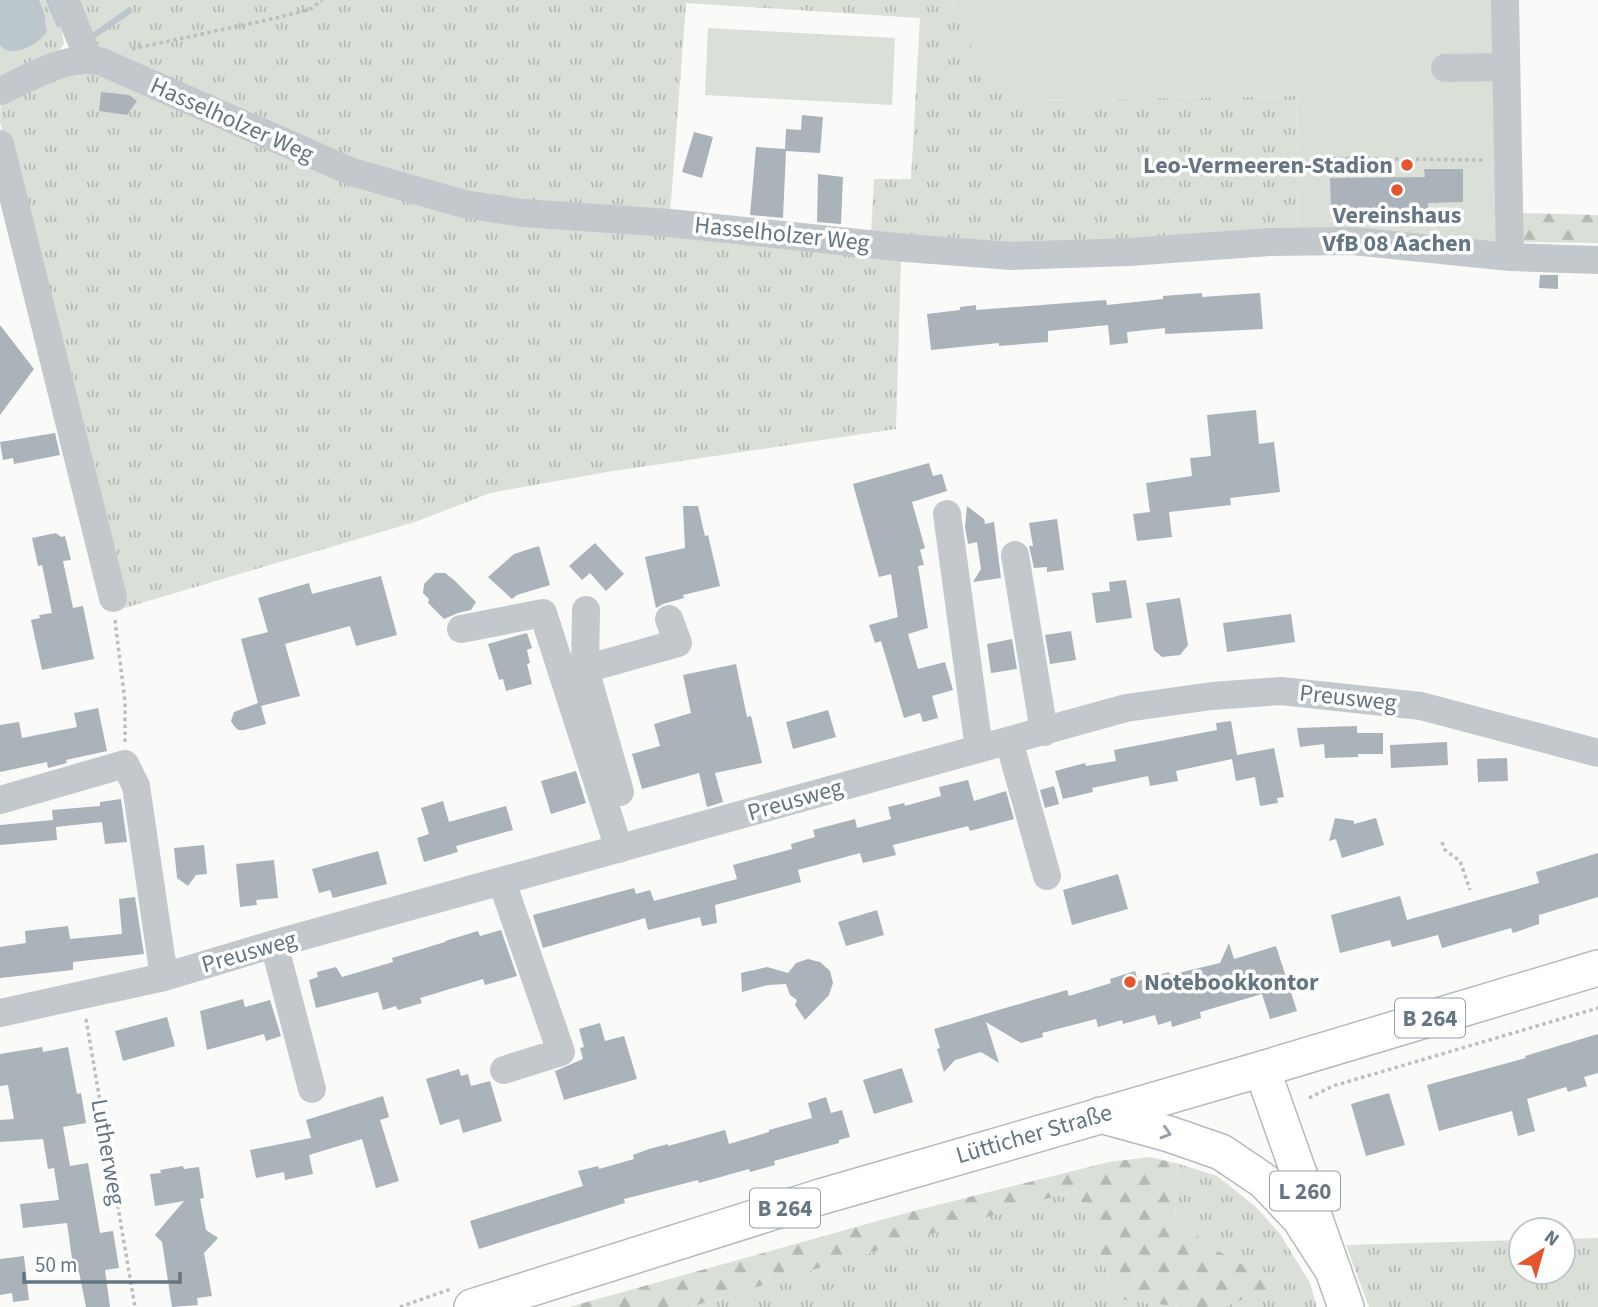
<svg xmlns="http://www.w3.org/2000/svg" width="1598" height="1307" font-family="'Source Sans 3',sans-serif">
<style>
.grass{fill:url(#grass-tufts)}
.forest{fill:url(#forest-firs)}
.green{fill:#dadfd7}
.water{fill:#bbc7cb}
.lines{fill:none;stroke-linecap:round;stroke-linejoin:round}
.stream{stroke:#bbc7cb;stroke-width:6}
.building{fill:#aab3b9}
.major-casing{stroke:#b5babe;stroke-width:38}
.path{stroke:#bbbfc2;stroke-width:3.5;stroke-dasharray:3.5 3.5;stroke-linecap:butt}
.minor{stroke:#c3c8cc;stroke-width:28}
.major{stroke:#fff;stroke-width:35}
.oneway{stroke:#939fa8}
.poi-dot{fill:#e4572e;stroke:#fff;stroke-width:2.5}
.labels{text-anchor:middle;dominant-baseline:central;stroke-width:7;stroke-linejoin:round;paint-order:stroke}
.shield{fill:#fff;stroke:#939fa8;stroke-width:2}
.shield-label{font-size:23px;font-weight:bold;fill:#657683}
.street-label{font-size:24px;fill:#657683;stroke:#fff}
.poi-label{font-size:24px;font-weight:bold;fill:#657683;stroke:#fff;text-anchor:end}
</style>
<defs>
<pattern id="grass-tufts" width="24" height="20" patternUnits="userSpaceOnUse" patternTransform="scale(1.75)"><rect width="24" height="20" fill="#dadfd7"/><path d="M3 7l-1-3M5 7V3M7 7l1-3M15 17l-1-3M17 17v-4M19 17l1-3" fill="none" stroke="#b4b9b4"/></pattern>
<pattern id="forest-firs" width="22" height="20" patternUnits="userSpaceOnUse" patternTransform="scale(1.75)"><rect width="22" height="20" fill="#dadfd7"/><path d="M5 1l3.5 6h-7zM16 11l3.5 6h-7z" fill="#b4b9b4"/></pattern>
</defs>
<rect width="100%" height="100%" fill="#fafaf8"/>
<path class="grass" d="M39 0H57L64 44 55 55 0 78V46C14 59 37 44 47 32L44 12Z
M73 0H954L955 8 1024 100 1296 96 1299 229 1020 246 871 234 874 179H911L920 18 686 3 670 215 522 204 369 173 97 52Z
M92 67 376 190 901 257 896 429 607 472 490 493 415 522 118 610 0 122 1 101Z
M1179 1164 1217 1176 1256 1207 1280 1234 1310 1283 1317 1307H1224L1278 1285 1213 1248 1175 1218Z
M1076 1190 1118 1299 1180 1307H691Z
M1598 1238V1307H1369L1346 1245 1521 1240V1272H1563V1239Z"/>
<path class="forest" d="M1523 213 1598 215V243L1524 242 1521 231Z
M1150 1157 1179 1164 1175 1218 1213 1248 1279 1285 1224 1307H1180L1118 1299 1076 1190 691 1307H569L910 1212 1109 1162Z"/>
<path class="green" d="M954 0H1513L1509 243 1299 229 1296 96 1024 100 968 43 955 8Z
M708 28 895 38 892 105 705 95Z"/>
<path class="water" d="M0 0H39L44 12 47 32C37 45 14 59 0 46Z"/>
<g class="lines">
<path class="stream" d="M49 0 59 24
M93 36 129 11"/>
</g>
<path class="building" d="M101 92 129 95 137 101 127 115 99 111Z
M802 115 823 117 820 153 786 151 783 218 750 215 756 147 785 149 786 129 801 130Z
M694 132 713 137 702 178 682 172Z
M1424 169H1463V202L1428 203V212H1331L1330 178 1425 177Z
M818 174 843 177 841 224 817 222Z
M1540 275H1558V289L1539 288Z
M1202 293V297L1260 293 1263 329 1165 334V328L1127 332 1128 343 1110 345 1108 325 1048 331V342L999 346V343L931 350 927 314 960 310V307L976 305V310L1106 300 1107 305 1163 299V296Z
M0 325 34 369 0 415Z
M1256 410 1259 444 1274 442 1280 492 1230 498 1231 505 1169 512 1172 537 1137 541 1133 514 1150 512 1146 483 1192 476 1190 458 1211 456 1207 415Z
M55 433 60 455 14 464 13 458 3 460 0 442Z
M929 463 933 476 942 474 947 491 912 502 925 548 920 550 924 565 918 566 928 628 908 634 918 669 945 662 953 690 932 696 938 718 923 722 920 713 904 718 881 641 875 643 869 625 898 617 891 574 879 577 853 484Z
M683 506H698L705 536 708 535 720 586 683 595 684 598 663 604 656 608 645 557 685 548Z
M967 506 984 519 985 524 994 522 1001 578 973 582 981 569 977 542 968 544 965 527Z
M1057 519 1064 570 1047 572V567L1034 568 1029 546H1033L1029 523Z
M56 533 61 537 65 536 71 560 63 561 73 608 83 606 94 659 42 670 31 620 40 618 39 615 52 613 42 565 38 566 32 538Z
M595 543 624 574 606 591 590 573 582 580 569 566Z
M539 546 550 585 517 595 512 599 488 577 514 554Z
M435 573H445L454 580 476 602 471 610 458 613 444 619 428 603 429 599 423 593 424 584Z
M381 576 397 635 356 646 350 626 285 644 300 696 261 706 266 724 244 730H238L234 726 231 721 234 712 258 703 241 639 268 632 258 598 309 583 312 594Z
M1126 580 1132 618 1096 623 1092 593 1110 591 1109 582Z
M1180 598 1188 645 1180 655 1162 657 1154 650 1146 603Z
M1291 614 1295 642 1227 652 1223 623Z
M1071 631 1076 660 1050 664 1045 635Z
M527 633 532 648 527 650 530 663 527 664 532 684 506 691 503 679 499 680 488 644Z
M1012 639 1017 669 991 673 987 644Z
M736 664 747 717 751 716 762 763 715 773 723 802 707 807 699 773 642 789 632 754 660 746 654 724 691 713 683 675Z
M98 708 107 751 66 760 67 763 48 768 47 762 0 772V725L19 722 22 738 77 727 74 713Z
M828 710 836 737 793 749 786 722Z
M1231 721 1237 755 1274 748 1284 797 1277 798 1278 803 1260 806 1255 777 1236 781 1232 759 1176 771 1178 781 1150 786 1148 776 1092 788 1093 792 1063 799 1055 771 1085 763 1086 766 1116 761 1114 750 1217 730 1216 723Z
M1357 726V733H1383V754H1358V757L1325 758 1324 744 1300 747 1297 728Z
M1447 742 1448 765 1391 768 1390 745Z
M1507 758 1508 781 1478 782 1477 759Z
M576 771 586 803 551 814 541 781Z
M968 780 974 801 1006 791 1014 819 970 831 968 826 893 845 896 855 863 863 860 853 798 870 801 882 715 905 717 923 702 926 700 917 648 930 645 918 543 948 533 915 634 888 636 894 650 890 654 901 737 879 733 865 792 849 791 844 815 837 813 830 855 819 857 828 891 819 888 807 904 803 905 806 941 796 939 787Z
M1054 786 1059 804 1045 808 1040 790Z
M121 799 127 842 105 844 102 822 56 827 57 840 0 845V825L53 820 52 810 100 806V802Z
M443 801 449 822 506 806 513 830 456 846 458 852 424 862 417 838 429 834 421 808Z
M1335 818 1354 821V824L1376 818 1384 845 1342 858 1336 839 1329 841Z
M204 845 207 874 196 875 188 886 177 878 174 848Z
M378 851 387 884 333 898 330 890 319 893 312 869Z
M1598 853V897L1539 915V924L1513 933 1511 928 1442 948 1438 935 1392 947 1390 940 1340 953 1331 915 1400 896 1407 920 1539 883 1536 872Z
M274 860 278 898 256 900 257 905 240 907 236 864Z
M1118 874 1128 909 1072 925 1063 890Z
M135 897 144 954 73 962V970L0 978V947L26 943 25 931 68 926 70 939 122 934 119 899Z
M877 910 884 935 846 946 838 922Z
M501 930 517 976 485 985 483 979 440 992 420 998 422 1003 398 1010 396 1006 383 1010 378 992 316 1008 309 980 318 977 317 972 336 967 342 977 393 962 392 958 445 942V941L478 931 480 936Z
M1229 943 1234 959 1276 946 1297 1011 1270 1019 1262 994 1200 1012 1201 1018 1172 1027 1171 1021 1158 1025 1155 1015 1123 1024 1122 1020 1098 1027 1096 1019 1042 1033 1043 1037 1021 1043 986 1022 999 1063 981 1052 955 1060 944 1072 937 1049 940 1048 934 1029 1067 990 1069 996 1111 983 1110 979 1135 971 1138 981 1169 972 1170 975 1220 963Z
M808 959 820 962 830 971 833 983 829 995 805 1020 795 1005 797 1000 790 995 786 984 768 985 742 992 741 973 767 967 788 973 796 963Z
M243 999 245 1007 270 1000 281 1036 266 1041 264 1034 207 1050 200 1011Z
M167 1017 175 1046 123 1061 115 1031Z
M600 1023 605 1041 624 1036 637 1079 564 1100 555 1071 583 1059 580 1048 584 1047 579 1029Z
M1598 1034V1073L1584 1077 1587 1086 1568 1092 1566 1087 1527 1099 1535 1131 1518 1136 1512 1111 1439 1131 1427 1085 1526 1058 1525 1056Z
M42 1047 43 1052 68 1047 77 1094 81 1093 86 1123 63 1127 70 1166 88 1163 100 1233 113 1231 119 1268 105 1270 110 1307H86L79 1272 74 1273 67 1223 23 1228 20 1204 59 1200 54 1168 48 1169 43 1139 0 1142V1120L14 1119 8 1085 0 1086V1054Z
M902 1068 913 1102 874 1114 863 1080Z
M459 1069 461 1076 468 1074 471 1086 490 1081 502 1121 463 1133 459 1119 440 1125 426 1079Z
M1389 1093 1405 1145 1366 1156 1351 1104Z
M383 1096 389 1117 380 1120 399 1181 376 1188 362 1139 309 1155 313 1174 285 1180 284 1172 256 1178 250 1150 311 1138 306 1120Z
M826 1097 831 1113 842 1110 850 1137 839 1140V1143L774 1161 775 1165 750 1172 749 1169 699 1183 698 1180 624 1199 625 1203 479 1249 470 1221 583 1186 578 1171 598 1166 599 1169 634 1159 633 1155 649 1149 668 1144V1146L725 1130 729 1144 769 1132V1130L812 1118 808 1103Z
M183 1166 184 1169 199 1167 204 1198 200 1199 206 1230 218 1238 204 1253 212 1296 197 1298 198 1305 172 1307 162 1242 155 1235 184 1201 155 1206 150 1174 161 1173 160 1170Z
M24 1256 29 1300 13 1302 12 1293 0 1295V1259Z"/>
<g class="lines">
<g class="major-casing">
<path id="major" d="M1262 1069 1346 1307
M1100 1115 1169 1134 1221 1152 1264 1181 1300 1219 1334 1272
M472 1307 820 1197 1262 1069 1598 968"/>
</g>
<path class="path" d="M132 49 276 18 311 9 322 0
M1318 158 1484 160
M115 620 125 702V742
M1442 842 1445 850 1460 861 1470 890
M86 1019 135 1307
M1309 1098 1333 1086 1598 1008
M400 1307 451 1289"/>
<path class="minor" d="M65 0 88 58
M1505 0 1510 257
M1445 68 1506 67
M0 91C31 78 67 53 102 62L352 172 464 204 523 213 670 223 906 248 1012 256 1129 252 1270 242 1353 241 1510 257 1598 260
M0 144 113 598
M947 514 979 749
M1015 555 1044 732
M586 610 585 669 620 792
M461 629 543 613 619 849
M585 669 678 643 669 619
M1009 741 1047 876
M0 800 125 764 136 786 164 977
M502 882 561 1052 504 1070
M274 944 312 1089
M0 1013 164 977 274 944 1126 708 1212 696 1281 691 1421 706 1598 753"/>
<use href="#major" class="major"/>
</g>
<defs><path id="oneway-chevron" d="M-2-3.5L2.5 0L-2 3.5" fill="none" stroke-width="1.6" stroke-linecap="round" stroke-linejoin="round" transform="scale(1.75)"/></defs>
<use class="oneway" href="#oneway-chevron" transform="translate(1166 1133) rotate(17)"/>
<g class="poi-dot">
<circle cx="1407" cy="165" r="7"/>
<circle cx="1397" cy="190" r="7"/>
<circle cx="1130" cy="982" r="7"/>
</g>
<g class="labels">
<g class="shield">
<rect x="1395" y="998.5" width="70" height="39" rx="5"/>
<rect x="1270" y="1171.5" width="70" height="39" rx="5"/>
<rect x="750" y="1188.5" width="70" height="39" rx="5"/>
</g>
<g class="shield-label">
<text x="1430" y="1018">B 264</text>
<text x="1305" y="1191">L 260</text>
<text x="785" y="1208">B 264</text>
</g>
<g class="street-label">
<text transform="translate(232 120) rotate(24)">Hasselholzer Weg</text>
<text transform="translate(782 234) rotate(6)">Hasselholzer Weg</text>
<text transform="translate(1348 698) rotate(6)">Preusweg</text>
<text transform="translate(795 800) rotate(-16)">Preusweg</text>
<text transform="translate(249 952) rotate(-16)">Preusweg</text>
<text transform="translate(1034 1134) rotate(-16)">Lütticher Straße</text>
<text transform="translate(108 1152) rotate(80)">Lutherweg</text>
</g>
<g class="poi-label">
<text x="1393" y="165">Leo-Vermeeren-Stadion</text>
<text x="1397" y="215" text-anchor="middle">Vereinshaus<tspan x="1397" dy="28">VfB 08 Aachen</tspan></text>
<text x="1144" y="982" text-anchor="start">Notebookkontor</text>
</g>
</g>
<g transform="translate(1542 1251) rotate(37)"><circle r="33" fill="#ffffff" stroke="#c1c8cd" stroke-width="2"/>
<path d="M0-5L12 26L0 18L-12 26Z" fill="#e4572e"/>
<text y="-10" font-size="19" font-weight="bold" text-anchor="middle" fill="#657683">N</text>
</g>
<path d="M24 1272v10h156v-10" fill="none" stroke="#657683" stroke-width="3.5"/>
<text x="35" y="1272" font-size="21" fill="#657683" stroke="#ffffff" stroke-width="5" paint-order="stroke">50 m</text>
</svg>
